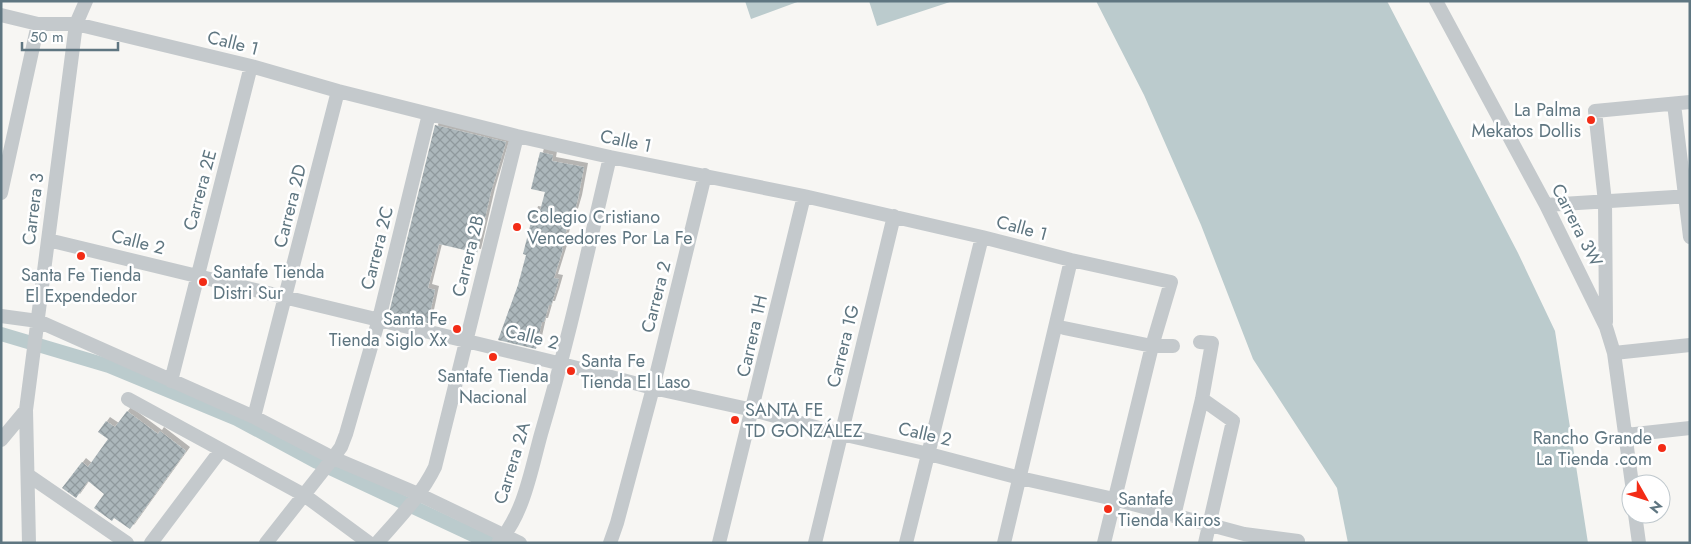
<svg xmlns="http://www.w3.org/2000/svg" width="1691" height="544" font-family="Jost,sans-serif">
<style>
.water{fill:#bbcbcd}
.lines{fill:none;stroke-linecap:round;stroke-linejoin:round}
.canal{stroke:#bbcbcd;stroke-width:14}
.building{fill:url(#building-cross-hatch);filter:url(#shadow)}
.minor{stroke:#c4c9cc;stroke-width:14}
.poi-dot{fill:#f32c16;stroke:#fff;stroke-width:2}
.labels{text-anchor:middle;dominant-baseline:central;stroke-width:5;stroke-linejoin:round;paint-order:stroke}
.street-label{font-size:18px;fill:#5f7681;stroke:#fff}
.poi-label{font-size:18px;fill:#5f7681;stroke:#fff;text-anchor:start}
</style>
<defs>
<pattern id="building-cross-hatch" width="8" height="8" patternUnits="userSpaceOnUse" patternTransform="scale(1.25)"><rect width="8" height="8" fill="#acb7bb"/><path d="M0 0l8 8M0 8l8-8" fill="none" stroke="#8f999d"/></pattern>
<filter id="shadow"><feDropShadow dx="4" dy="-4" stdDeviation="0" flood-color="#0004"/></filter>
</defs>
<rect width="100%" height="100%" fill="#f7f6f3"/>
<path class="water" d="M745 1H800L751 19Z
M869 1H953L877 26Z
M1096 1H1387L1518 253 1555 331 1588 543H1348L1337 488 1253 359 1201 225 1144 95Z"/>
<g class="lines">
<path class="canal" d="M1 334 109 366 237 419 317 462 490 543"/>
</g>
<path class="building" d="M435 125 506 142 491 192 477 253 439 244 428 288 435 290 428 323 389 313Z
M540 152 553 155 552 161 584 167 578 199 573 216 570 215 562 249H563L554 278 559 279 555 293 551 305H549L544 322H542L536 349 498 340 518 285 526 255 523 254 534 210 540 211 545 192 531 189Z
M127 411 158 434 160 431 186 451 130 529 114 518 112 521 94 508 104 494 88 481 76 498 62 488 82 462 88 467 108 439 98 432 106 421 115 427Z"/>
<g class="lines">
<path class="minor" d="M1436 1 1546 205 1606 327 1614 353 1632 484
M1 15 38 24H76L251 66 338 91 517 136 610 157 804 196 982 237 1071 260 1171 282 1152 346 1104 543
M1674 104 1690 237
M1 193 38 24
M1546 205 1690 196
M48 240 562 364 653 388 753 410 841 434 929 454 1020 478 1114 499 1244 534 1298 541V543
M1 316 38 321 254 417 333 458 418 494 520 543
M1606 322 1605 202 1595 111 1690 102
M1064 328 1152 346H1173
M1614 353 1690 345
M171 381 251 66
M128 399 304 495 369 543
M1202 399 1233 421 1205 543
M254 417 338 91
M1626 435 1690 428
M1 440 26 410
M28 475 127 543
M1635 514 1639 543
M1174 516 1202 399 1212 343 1200 342
M29 543 26 410 76 24 86 1
M151 543 221 450
M266 543 333 458 341 447 346 434 379 319 429 114
M377 543C398 519 421 496 435 467L517 136
M498 543C524 514 531 470 541 434 568 343 588 250 610 157
M610 543 617 523 653 388 705 175
M719 543 804 196
M815 543 894 216
M906 543 982 237
M1004 543 1071 260"/>
</g>
<g class="poi-dot">
<circle cx="1591" cy="120" r="5"/>
<circle cx="517" cy="227" r="5"/>
<circle cx="81" cy="256" r="5"/>
<circle cx="203" cy="282" r="5"/>
<circle cx="457" cy="329" r="5"/>
<circle cx="493" cy="357" r="5"/>
<circle cx="571" cy="371" r="5"/>
<circle cx="735" cy="420" r="5"/>
<circle cx="1662" cy="448" r="5"/>
<circle cx="1108" cy="509" r="5"/>
</g>
<g class="labels">
<g class="street-label">
<text transform="translate(233 43) rotate(14)">Calle 1</text>
<text transform="translate(626 141) rotate(12)">Calle 1</text>
<text transform="translate(200 190) rotate(-75)">Carrera 2E</text>
<text transform="translate(290 206) rotate(-76)">Carrera 2D</text>
<text transform="translate(33 209) rotate(-83)">Carrera 3</text>
<text transform="translate(1577 225) rotate(63)">Carrera 3W</text>
<text transform="translate(1022 228) rotate(15)">Calle 1</text>
<text transform="translate(138 242) rotate(14)">Calle 2</text>
<text transform="translate(377 248) rotate(-76)">Carrera 2C</text>
<text transform="translate(468 256) rotate(-76)">Carrera 2B</text>
<text transform="translate(656 297) rotate(-76)">Carrera 2</text>
<text transform="translate(752 336) rotate(-77)">Carrera 1H</text>
<text transform="translate(532 337) rotate(14)">Calle 2</text>
<text transform="translate(843 346) rotate(-76)">Carrera 1G</text>
<text transform="translate(925 434) rotate(13)">Calle 2</text>
<text transform="translate(512 463) rotate(-73)">Carrera 2A</text>
</g>
<g class="poi-label">
<text x="1581" y="110" text-anchor="end">La Palma<tspan x="1581" dy="21">Mekatos Dollis</tspan></text>
<text x="527" y="217">Colegio Cristiano<tspan x="527" dy="21">Vencedores Por La Fe</tspan></text>
<text x="213" y="272">Santafe Tienda<tspan x="213" dy="21">Distri Sur</tspan></text>
<text x="81" y="275" text-anchor="middle">Santa Fe Tienda<tspan x="81" dy="21">El Expendedor</tspan></text>
<text x="447" y="319" text-anchor="end">Santa Fe<tspan x="447" dy="21">Tienda Siglo Xx</tspan></text>
<text x="581" y="361">Santa Fe<tspan x="581" dy="21">Tienda El Laso</tspan></text>
<text x="493" y="376" text-anchor="middle">Santafe Tienda<tspan x="493" dy="21">Nacional</tspan></text>
<text x="745" y="410">SANTA FE<tspan x="745" dy="21">TD GONZÁLEZ</tspan></text>
<text x="1652" y="438" text-anchor="end">Rancho Grande<tspan x="1652" dy="21">La Tienda .com</tspan></text>
<text x="1118" y="499">Santafe<tspan x="1118" dy="21">Tienda Kairos</tspan></text>
</g>
</g>
<rect width="1691" height="544" fill="none" stroke="#5f7681" stroke-width="5"/>
<g transform="translate(1646 499) rotate(129)"><circle r="24" fill="#ffffff" stroke="#bfc8cd"/>
<path d="M0-4L9 19L0 12L-9 19Z" fill="#f32c16"/>
<text y="-8" font-size="14" font-weight="bold" text-anchor="middle" fill="#5f7681">N</text>
</g>
<path d="M22 42v8h96v-8" fill="none" stroke="#5f7681" stroke-width="2.5"/>
<text x="30" y="42" font-size="15" fill="#5f7681" stroke="#ffffff" stroke-width="4" paint-order="stroke">50 m</text>
</svg>
